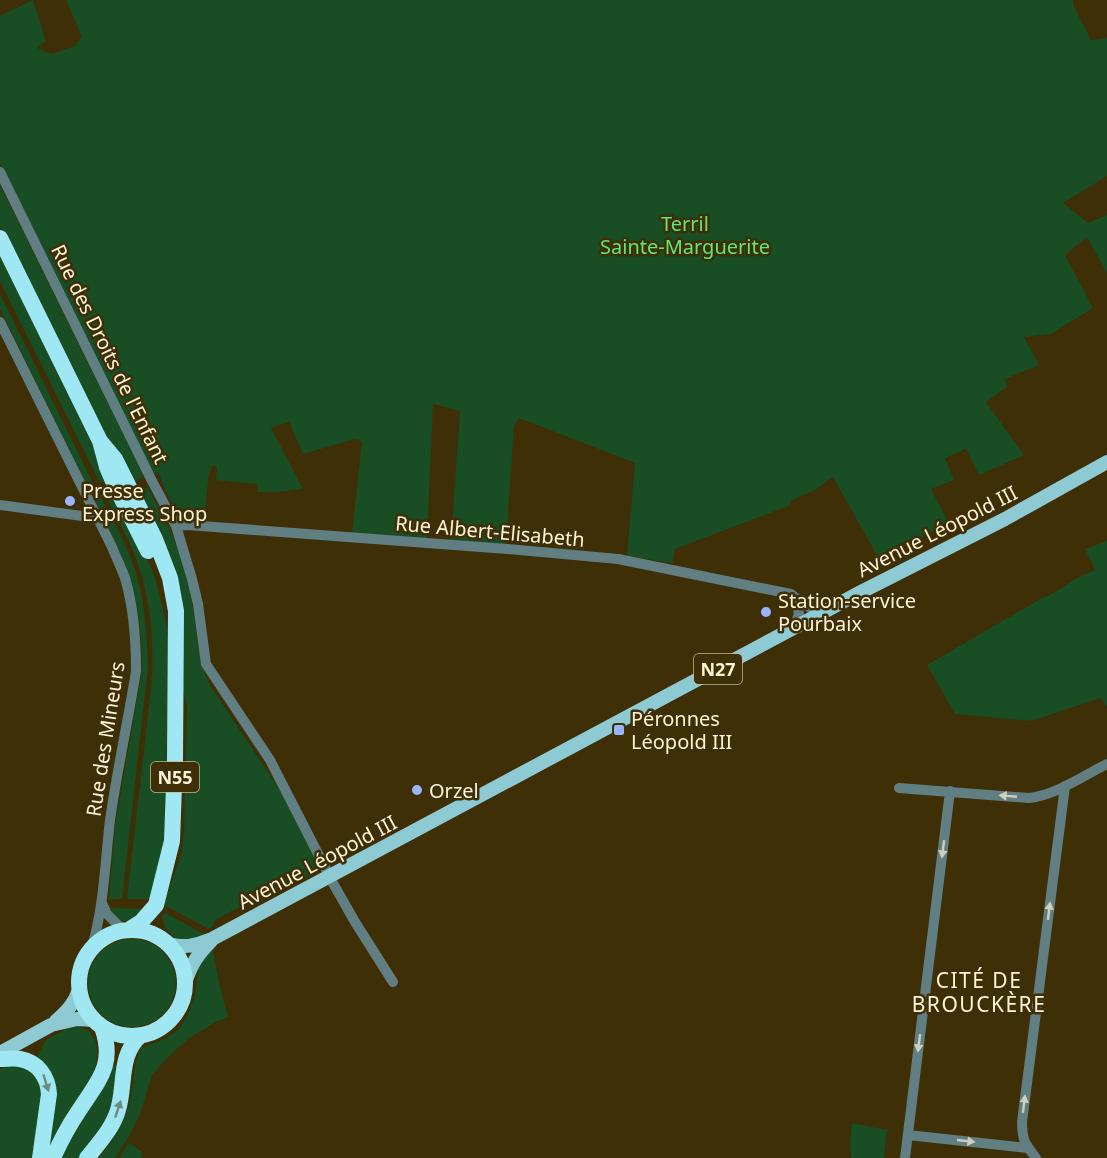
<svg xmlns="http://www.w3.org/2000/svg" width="1107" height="1158" font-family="'Noto Sans',sans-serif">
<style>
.green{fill:#194d23}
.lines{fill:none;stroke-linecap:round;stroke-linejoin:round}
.minor{stroke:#617e82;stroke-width:10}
.major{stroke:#8ecad3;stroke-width:14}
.highway{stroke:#9fe8f3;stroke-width:16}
.oneway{fill:#cfcfbe}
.oneway2{fill:#6e8c7c}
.poi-dot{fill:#99b5fd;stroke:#3e2f06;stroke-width:2}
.labels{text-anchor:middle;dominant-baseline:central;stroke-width:5;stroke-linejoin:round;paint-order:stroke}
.shield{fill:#3e2f06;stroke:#c4b899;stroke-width:1.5}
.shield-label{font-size:18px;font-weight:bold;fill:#fef2d8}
.park-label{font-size:20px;fill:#5fe779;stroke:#3e2f06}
.street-label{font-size:20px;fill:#fef2d8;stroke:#3e2f06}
.poi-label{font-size:20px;fill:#fef2d8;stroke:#3e2f06;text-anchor:start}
.neighbourhood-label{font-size:21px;letter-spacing:1.5px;fill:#fef2d8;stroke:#3e2f06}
</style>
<rect width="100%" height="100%" fill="#3e2f06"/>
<path class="green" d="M33 0 46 41 37 48 52 54 75 46 82 37 66 0H1073V5L1091 40 1107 38V176L1063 203 1088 223 1107 215V273L1087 237 1065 255 1093 308 1051 334 1024 337 1039 365 1005 379 1007 387 986 402 1024 455 979 475 966 449 945 458 954 480 931 489 949 523 879 559 833 477 815 490 790 501 791 505 675 549 672 563 627 556 635 463 519 418 514 426 506 545 451 541 460 411 433 404 427 539 352 533 362 442 355 439 303 454 289 422 271 428 303 489 277 492H258L257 484 216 480 217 467 213 465 209 474 204 518C195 517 186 518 179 512 170 505 163 482 158 472L153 473 0 164V16Z
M0 185 144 476 131 483 97 421 0 226Z
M0 253 98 451 109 479 100 483 0 281Z
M0 294 94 485 88 488 0 309Z
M148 487 170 529 185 567 191 595 201 664 210 685 287 801 322 869 264 900 258 897 215 920 213 924V926L209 929 164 905 181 855 184 833 187 705 183 691V642L139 491Z
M113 488C128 519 145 549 156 581 161 599 165 617 168 635L166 841 149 899H127L151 688C155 642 151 594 133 551 125 531 114 512 104 493Z
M100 495C111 517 124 539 132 562 145 596 147 632 148 668L122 899H109L115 827 141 675C143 644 140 613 131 583 123 553 107 526 94 498Z
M1107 541V707L1101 698 1031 721 955 714 927 665 1044 597 1048 596 1081 576 1095 570 1085 549Z
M110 908 146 909C131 922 123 928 110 908Z
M166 913 203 934 205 937C201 938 195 942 191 942 175 943 163 929 162 915Z
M88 983a44 44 0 1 1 88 0a44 44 0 1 1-88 0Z
M212 947 219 982 228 1017 214 1023 189 1038 167 1058 152 1075 140 1114 129 1136 115 1158H99C115 1137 126 1122 131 1095 135 1078 133 1063 141 1048L165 1039 178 1030 187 1017 195 995 198 968Z
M72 1026C96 1027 99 1044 96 1063L98 1065 46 1158 50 1115 35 1061 46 1040Z
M111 1065 118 1066 110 1115 80 1158H58Z
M7 1066H23L37 1076 43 1096 32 1158H0V1070Z
M852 1123 887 1130 884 1158H851L850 1142Z
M129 1143 141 1151 142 1158H119Z"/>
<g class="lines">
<path class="minor" d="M0 172 152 481 176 526 192 579 198 604 206 664 270 760 334 885 355 922 393 982
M0 322 112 547C116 557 121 567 125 578 134 608 136 640 136 671 128 721 117 771 110 820 105 863 104 906 92 947
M0 505 97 518
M176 526 188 525 507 549 618 559 791 594C801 603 809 609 823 613
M794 628 799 614 796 599
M899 788 1029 798C1056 795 1083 776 1107 764
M102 903 107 914 123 930
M908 1135 1027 1148
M905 1158 950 791
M1036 1158C1025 1144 1022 1140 1022 1122L1065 786"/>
<path class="major" d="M168 944C188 948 193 946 212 939L861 592 1005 519 1107 462
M186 980C192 963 198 954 211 941
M56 1021C67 1011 74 1004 79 990
M0 1053 51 1025 77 1019 94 1020"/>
<path class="highway" d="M0 238 100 441 107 467 113 481 148 551
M100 441 115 459 155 539 170 578 176 611 175 759 172 841 156 905 141 922 130 929
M79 983a53 53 0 1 1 106 0a53 53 0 1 1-106 0Z
M0 1059C7 1059 14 1058 20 1059 38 1062 48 1077 49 1094L40 1158
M53 1158C60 1142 68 1127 78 1112 97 1082 116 1066 102 1027
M87 1158C98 1144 113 1128 118 1110 126 1084 118 1055 141 1035"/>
</g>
<defs><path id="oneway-solid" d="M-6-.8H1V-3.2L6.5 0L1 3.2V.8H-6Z" transform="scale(1.5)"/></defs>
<g class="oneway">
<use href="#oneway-solid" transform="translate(1008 796) rotate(-175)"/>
<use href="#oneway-solid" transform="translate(943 849) rotate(97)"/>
<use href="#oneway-solid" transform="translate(1049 911) rotate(-83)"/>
<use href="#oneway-solid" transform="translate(919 1043) rotate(97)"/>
<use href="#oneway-solid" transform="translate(1024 1104) rotate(-83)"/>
<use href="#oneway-solid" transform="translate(966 1141) rotate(6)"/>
</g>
<g class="oneway2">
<use href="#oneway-solid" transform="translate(46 1083) rotate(73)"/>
<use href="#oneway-solid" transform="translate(118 1109) rotate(-72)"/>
</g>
<g class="poi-dot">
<circle cx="70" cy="501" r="6"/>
<circle cx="766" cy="612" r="6"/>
<rect x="613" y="724" width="12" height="12" rx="3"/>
<circle cx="417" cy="790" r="6"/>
</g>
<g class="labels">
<g class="shield">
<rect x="694" y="654" width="48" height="30" rx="4.5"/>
<rect x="151" y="762" width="48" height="30" rx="4.5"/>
</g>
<g class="shield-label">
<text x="718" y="669">N27</text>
<text x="175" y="777">N55</text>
</g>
<g class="park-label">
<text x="685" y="223">Terril<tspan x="685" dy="23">Sainte-Marguerite</tspan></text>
</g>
<g class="street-label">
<text transform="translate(110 354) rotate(64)">Rue des Droits de l'Enfant</text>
<text transform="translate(490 531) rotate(5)">Rue Albert-Elisabeth</text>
<text transform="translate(937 531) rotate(-27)">Avenue Léopold III</text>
<text transform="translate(105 739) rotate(-81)">Rue des Mineurs</text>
<text transform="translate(317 862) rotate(-28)">Avenue Léopold III</text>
</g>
<g class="poi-label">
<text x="82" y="490">Presse<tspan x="82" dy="23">Express Shop</tspan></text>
<text x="778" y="600">Station-service<tspan x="778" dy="23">Pourbaix</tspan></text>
<text x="631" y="718">Péronnes<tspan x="631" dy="23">Léopold III</tspan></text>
<text x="429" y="790">Orzel</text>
</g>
<g class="neighbourhood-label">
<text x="979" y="980">CITÉ DE<tspan x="979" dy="24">BROUCKÈRE</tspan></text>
</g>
</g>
</svg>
